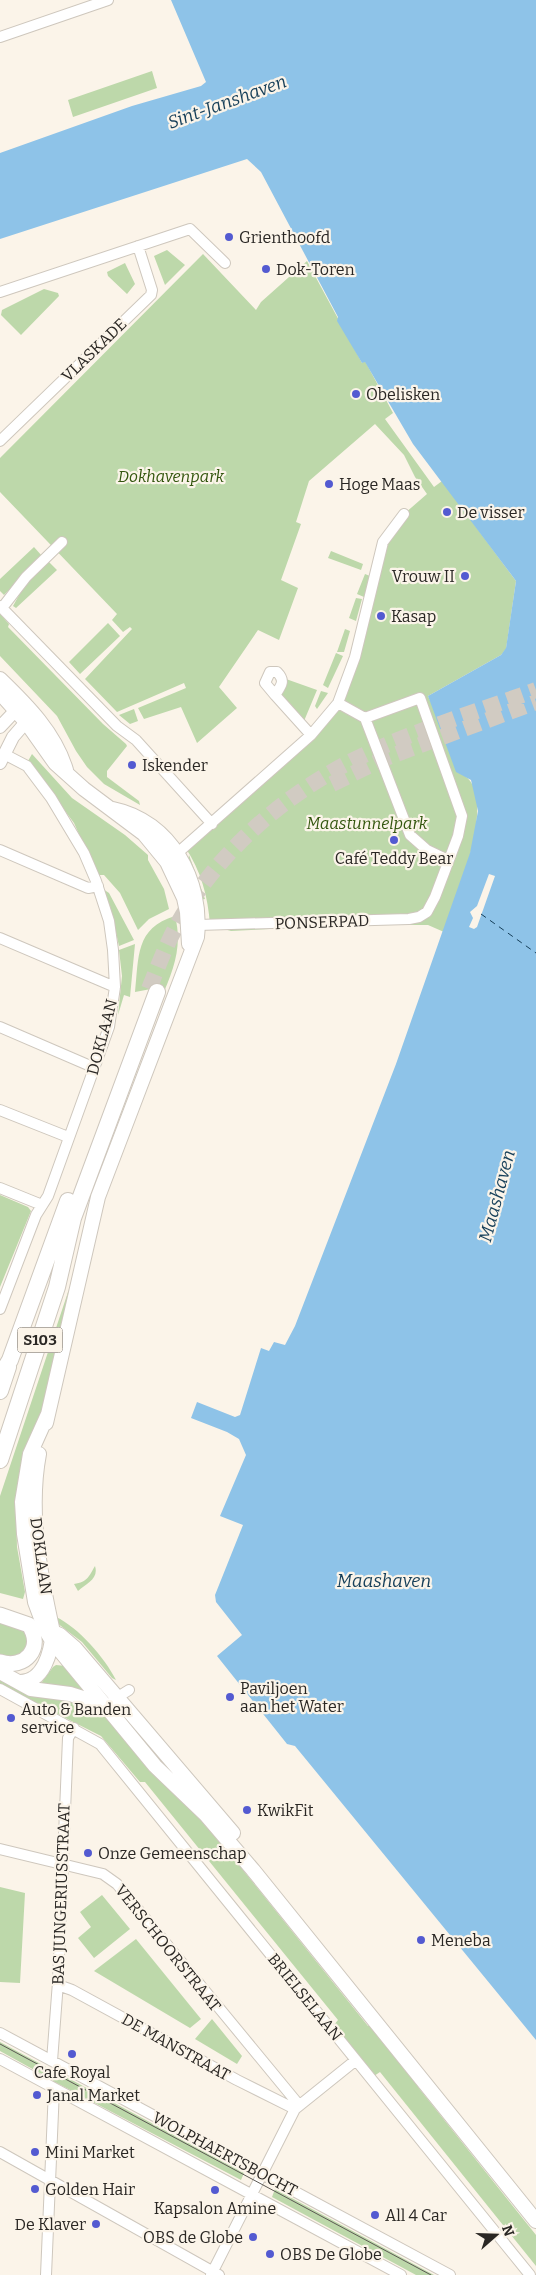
<svg xmlns="http://www.w3.org/2000/svg" width="536" height="2275" font-family="Bitter,serif">
<style>
.green{fill:#bdd8aa}
.water{fill:#8ec3e8}
.pier{fill:#fbf4e9}
.lines{fill:none;stroke-linecap:round;stroke-linejoin:round}
.ferry{stroke:#163f59;stroke-width:1;stroke-dasharray:6 5;stroke-linecap:butt}
.trunk-tunnel{stroke:#d1cbc2;stroke-width:16;stroke-dasharray:16 8;stroke-linecap:butt}
.minor-casing{stroke:#cec7bd;stroke-width:12}
.tertiary-casing{stroke:#cec7bd;stroke-width:14}
.secondary-casing{stroke:#cec7bd;stroke-width:16}
.primary-casing{stroke:#cec7bd;stroke-width:17}
.trunk-casing{stroke:#cec7bd;stroke-width:18}
.minor{stroke:#fff;stroke-width:10}
.tertiary{stroke:#fff;stroke-width:12}
.secondary{stroke:#fff;stroke-width:14}
.primary{stroke:#fff;stroke-width:15}
.trunk{stroke:#fff;stroke-width:16}
.tram{stroke:#5d5954;stroke-width:1}
.poi-dot{fill:#535ad1;stroke:#fbf4e9;stroke-width:2}
.labels{text-anchor:middle;dominant-baseline:central;stroke-width:4.5;stroke-linejoin:round;paint-order:stroke}
.shield{fill:#fbf4e9;stroke:#69645f;stroke-width:1}
.shield-label{font-size:15px;font-weight:bold;fill:#2a2724}
.poi-label{font-size:16px;fill:#2a2724;stroke:#fbf4e9;text-anchor:start}
.street-label{font-size:16px;fill:#2a2724;stroke:#fbf4e9}
.park-label{font-size:16px;font-style:italic;fill:#33560e;stroke:#fbf4e9}
.water-label{font-size:18px;font-style:italic;fill:#163f59;stroke:#fbf4e9}
</style>
<rect width="100%" height="100%" fill="#fbf4e9"/>
<path class="green" d="M152 71 157 88 73 117 68 100Z
M167 250 185 265 165 285 154 256Z
M203 254 256 310 261 302 307 261 362 363 365 361 393 413 385 419 434 487 442 481 516 581 506 649 501 655 428 696 465 776C498 799 455 901 444 932L428 925H353L231 931 210 925C208 896 201 871 185 847L338 703 378 556 404 514 427 494 415 477 404 455 375 424 309 481 296 522 301 524 281 580 298 588 279 640 258 630 219 687 237 708 197 743 181 707 144 719 138 708 186 688 184 683 117 712 85 679 132 629 130 627 123 632 112 620 117 614 0 492V458Z
M125 263 135 284 127 294 108 276 107 272Z
M44 289 58 293 59 296 21 335 1 315 2 310Z
M34 547 42 556 4 595 0 591V579Z
M331 551 363 564 361 570 328 558Z
M48 561 57 570 16 608 13 606 24 586Z
M365 574 370 576 364 597 357 594Z
M356 598 362 599 356 621 349 618Z
M0 614 9 624 8 627 103 724 126 744 127 746 107 771V777L139 801 140 805 104 784 87 767 76 751 57 716 0 656Z
M108 623 120 636 80 674 69 662Z
M345 629 350 631 344 652H337Z
M336 653 343 656 328 688 323 685Z
M286 679 317 690 304 721 280 697Z
M321 691 328 693 317 709 315 706Z
M134 709 138 721 130 724 119 715Z
M32 754 72 798 125 835 148 855V860L164 889 169 909 149 919 138 930 120 893 104 875H97L74 823 28 761Z
M189 855 205 899 199 900 188 860Z
M103 889 109 893 134 940 119 946 110 906Z
M175 916C183 947 173 971 161 999L151 989 135 992C139 957 135 928 175 916Z
M135 944 130 997 124 995 118 1015 122 976 119 950Z
M0 1195 28 1207 31 1211 0 1287Z
M69 1289 46 1402 16 1508 17 1547 25 1592 23 1599 0 1593V1496Z
M95 1566C99 1579 87 1583 78 1591L74 1584C88 1582 89 1576 95 1566Z
M56 1617C78 1627 105 1658 116 1680L112 1678 82 1642 57 1623Z
M0 1622 26 1632V1649L20 1657 0 1656Z
M56 1665 66 1666 96 1698 39 1686 53 1667Z
M0 1678 74 1699 99 1709 235 1854 243 1870 368 2026 374 2025 417 2078 418 2087 536 2235V2266L380 2072 374 2076 333 2026 338 2020 145 1782H140L101 1736 0 1685Z
M0 1887 25 1893 20 1983 0 1982Z
M102 1895 130 1929 94 1958 78 1938 91 1927 80 1912Z
M136 1939 201 2019 190 2028 94 1971Z
M212 2019 242 2056 237 2064 195 2039Z
M0 2042 50 2069 47 2077 0 2051Z
M57 2072 244 2173 241 2180 53 2081Z
M275 2189 434 2275H416L272 2197Z"/>
<path class="water" d="M171 0H536V2040L295 1746 287 1744 217 1656 242 1635 216 1602 215 1595 243 1525 220 1516 246 1455 239 1439 227 1432 191 1418 197 1402 235 1417 240 1415 261 1348 269 1351 274 1342 285 1345 295 1326 396 1064 470 853 478 811 471 780 456 772 428 696 501 655 506 648 516 581 413 444 365 362 362 363 337 321 338 317 261 172 247 159 0 239V153L132 106 201 86 206 82Z"/>
<path class="pier" d="M489 874 495 876 477 927 474 929 469 927 473 918 470 912 477 906Z"/>
<g class="lines">
<path class="ferry" d="M481 914 536 953"/>
<path class="trunk-tunnel" d="M332 784 383 759 536 702
M149 989C155 974 161 958 168 943 203 867 272 803 346 764 405 733 474 713 536 690"/>
<g class="minor-casing">
<path id="minor" d="M0 37 108 0
M0 292 190 229 225 263
M0 441 151 295 152 290 138 246
M0 606 117 726 136 740 212 824
M2 608 26 577 62 542
M270 672H277C286 681 281 686 275 695L265 683Z
M275 695 311 735
M338 703 355 657 383 542 404 514
M0 850 88 888 98 886
M173 857 311 735 338 703 365 718 410 835 427 850 448 860
M198 925 409 919 419 917 427 912 435 897 458 836 462 816 420 698 365 718
M0 938 115 987
M0 1027 95 1068
M0 1110 68 1137
M0 1188 42 1205
M0 1309 36 1215 48 1196 109 1027 115 987 113 950 109 921 96 881 84 853 51 798 27 766 4 754
M0 1689 100 1744 530 2275
M113 1700 129 1690
M0 1849 103 1874 117 1884 299 2105
M58 1985 72 1990 237 2080 295 2109
M0 2033 450 2275
M0 2059 401 2275
M52 2061 58 1982 68 1738 74 1728
M0 2152 219 2275
M46 2275 54 2089
M211 2275 295 2109 356 2060"/>
</g>
<g class="tertiary-casing">
<path id="tertiary" d="M0 727 16 710 28 707 26 722 13 737 0 763"/>
</g>
<g class="secondary-casing">
<path id="secondary" d="M0 679C27 705 55 733 66 770
M0 693 26 722 55 763 84 789 144 834 167 862 184 898 187 912 189 944
M48 1414 30 1454 22 1502 24 1534 35 1602 45 1629 52 1641 155 1766 206 1815 253 1870 536 2221
M46 1423 98 1197 197 937C203 881 171 821 113 809
M46 1629 60 1635 75 1648 233 1833
M0 1672 31 1689 70 1694 105 1705
M20 1682C44 1682 51 1652 53 1632 40 1574 28 1512 39 1454"/>
</g>
<g class="primary-casing">
<path id="primary" d="M0 1615 29 1625C44 1648 25 1670 0 1662"/>
</g>
<g class="trunk-casing">
<path id="trunk" d="M0 1377 10 1360 68 1201
M0 1391 8 1367
M0 1460 57 1287 73 1218 157 992"/>
</g>
<use href="#minor" class="minor"/>
<use href="#tertiary" class="tertiary"/>
<use href="#secondary" class="secondary"/>
<use href="#primary" class="primary"/>
<use href="#trunk" class="trunk"/>
<path class="tram" d="M0 2044 431 2275"/>
</g>
<g class="poi-dot">
<circle cx="229" cy="237" r="5"/>
<circle cx="266" cy="269" r="5"/>
<circle cx="356" cy="394" r="5"/>
<circle cx="329" cy="484" r="5"/>
<circle cx="447" cy="512" r="5"/>
<circle cx="465" cy="576" r="5"/>
<circle cx="381" cy="616" r="5"/>
<circle cx="132" cy="765" r="5"/>
<circle cx="394" cy="840" r="5"/>
<circle cx="230" cy="1697" r="5"/>
<circle cx="11" cy="1718" r="5"/>
<circle cx="247" cy="1810" r="5"/>
<circle cx="88" cy="1853" r="5"/>
<circle cx="421" cy="1940" r="5"/>
<circle cx="72" cy="2054" r="5"/>
<circle cx="37" cy="2095" r="5"/>
<circle cx="35" cy="2152" r="5"/>
<circle cx="35" cy="2189" r="5"/>
<circle cx="215" cy="2190" r="5"/>
<circle cx="375" cy="2215" r="5"/>
<circle cx="96" cy="2224" r="5"/>
<circle cx="253" cy="2237" r="5"/>
<circle cx="270" cy="2254" r="5"/>
</g>
<g class="labels">
<rect class="shield" x="17.5" y="1327.5" width="45" height="25" rx="4"/>
<g class="shield-label">
<text x="40" y="1340">S103</text>
</g>
<g class="poi-label">
<text x="239" y="237">Grienthoofd</text>
<text x="276" y="269">Dok-Toren</text>
<text x="366" y="394">Obelisken</text>
<text x="339" y="484">Hoge Maas</text>
<text x="457" y="512">De visser</text>
<text x="455" y="576" text-anchor="end">Vrouw II</text>
<text x="391" y="616">Kasap</text>
<text x="142" y="765">Iskender</text>
<text x="394" y="858" text-anchor="middle">Café Teddy Bear</text>
<text x="240" y="1688">Paviljoen<tspan x="240" dy="18">aan het Water</tspan></text>
<text x="21" y="1709">Auto &amp; Banden<tspan x="21" dy="18">service</tspan></text>
<text x="257" y="1810">KwikFit</text>
<text x="98" y="1853">Onze Gemeenschap</text>
<text x="431" y="1940">Meneba</text>
<text x="72" y="2072" text-anchor="middle">Cafe Royal</text>
<text x="47" y="2095">Janal Market</text>
<text x="45" y="2152">Mini Market</text>
<text x="45" y="2189">Golden Hair</text>
<text x="215" y="2208" text-anchor="middle">Kapsalon Amine</text>
<text x="385" y="2215">All 4 Car</text>
<text x="86" y="2224" text-anchor="end">De Klaver</text>
<text x="243" y="2237" text-anchor="end">OBS de Globe</text>
<text x="280" y="2254">OBS De Globe</text>
</g>
<g class="street-label">
<text transform="translate(94 350) rotate(-44)">VLASKADE</text>
<text transform="translate(322 922) rotate(-2)">PONSERPAD</text>
<text transform="translate(102 1037) rotate(-75)">DOKLAAN</text>
<text transform="translate(41 1556) rotate(82)">DOKLAAN</text>
<text transform="translate(61 1894) rotate(-88)">BAS JUNGERIUSSTRAAT</text>
<text transform="translate(168 1948) rotate(51)">VERSCHOORSTRAAT</text>
<text transform="translate(305 1997) rotate(51)">BRIELSELAAN</text>
<text transform="translate(176 2047) rotate(29)">DE MANSTRAAT</text>
<text transform="translate(225 2154) rotate(28)">WOLPHAERTSBOCHT</text>
</g>
<g class="park-label">
<text x="171" y="476">Dokhavenpark</text>
<text x="367" y="823">Maastunnelpark</text>
</g>
<g class="water-label">
<text transform="translate(227 102) rotate(-20)">Sint-Janshaven</text>
<text transform="translate(497 1196) rotate(-75)">Maashaven</text>
<text x="384" y="1581">Maashaven</text>
</g>
</g>
<g transform="translate(496 2235) rotate(70)" stroke="#fbf4e9" stroke-width="4" paint-order="stroke">
<path d="M0-4L9 19L0 12L-9 19Z" fill="#2a2724"/>
<text y="-8" font-size="14" font-weight="bold" text-anchor="middle" fill="#2a2724">N</text>
</g>
</svg>
